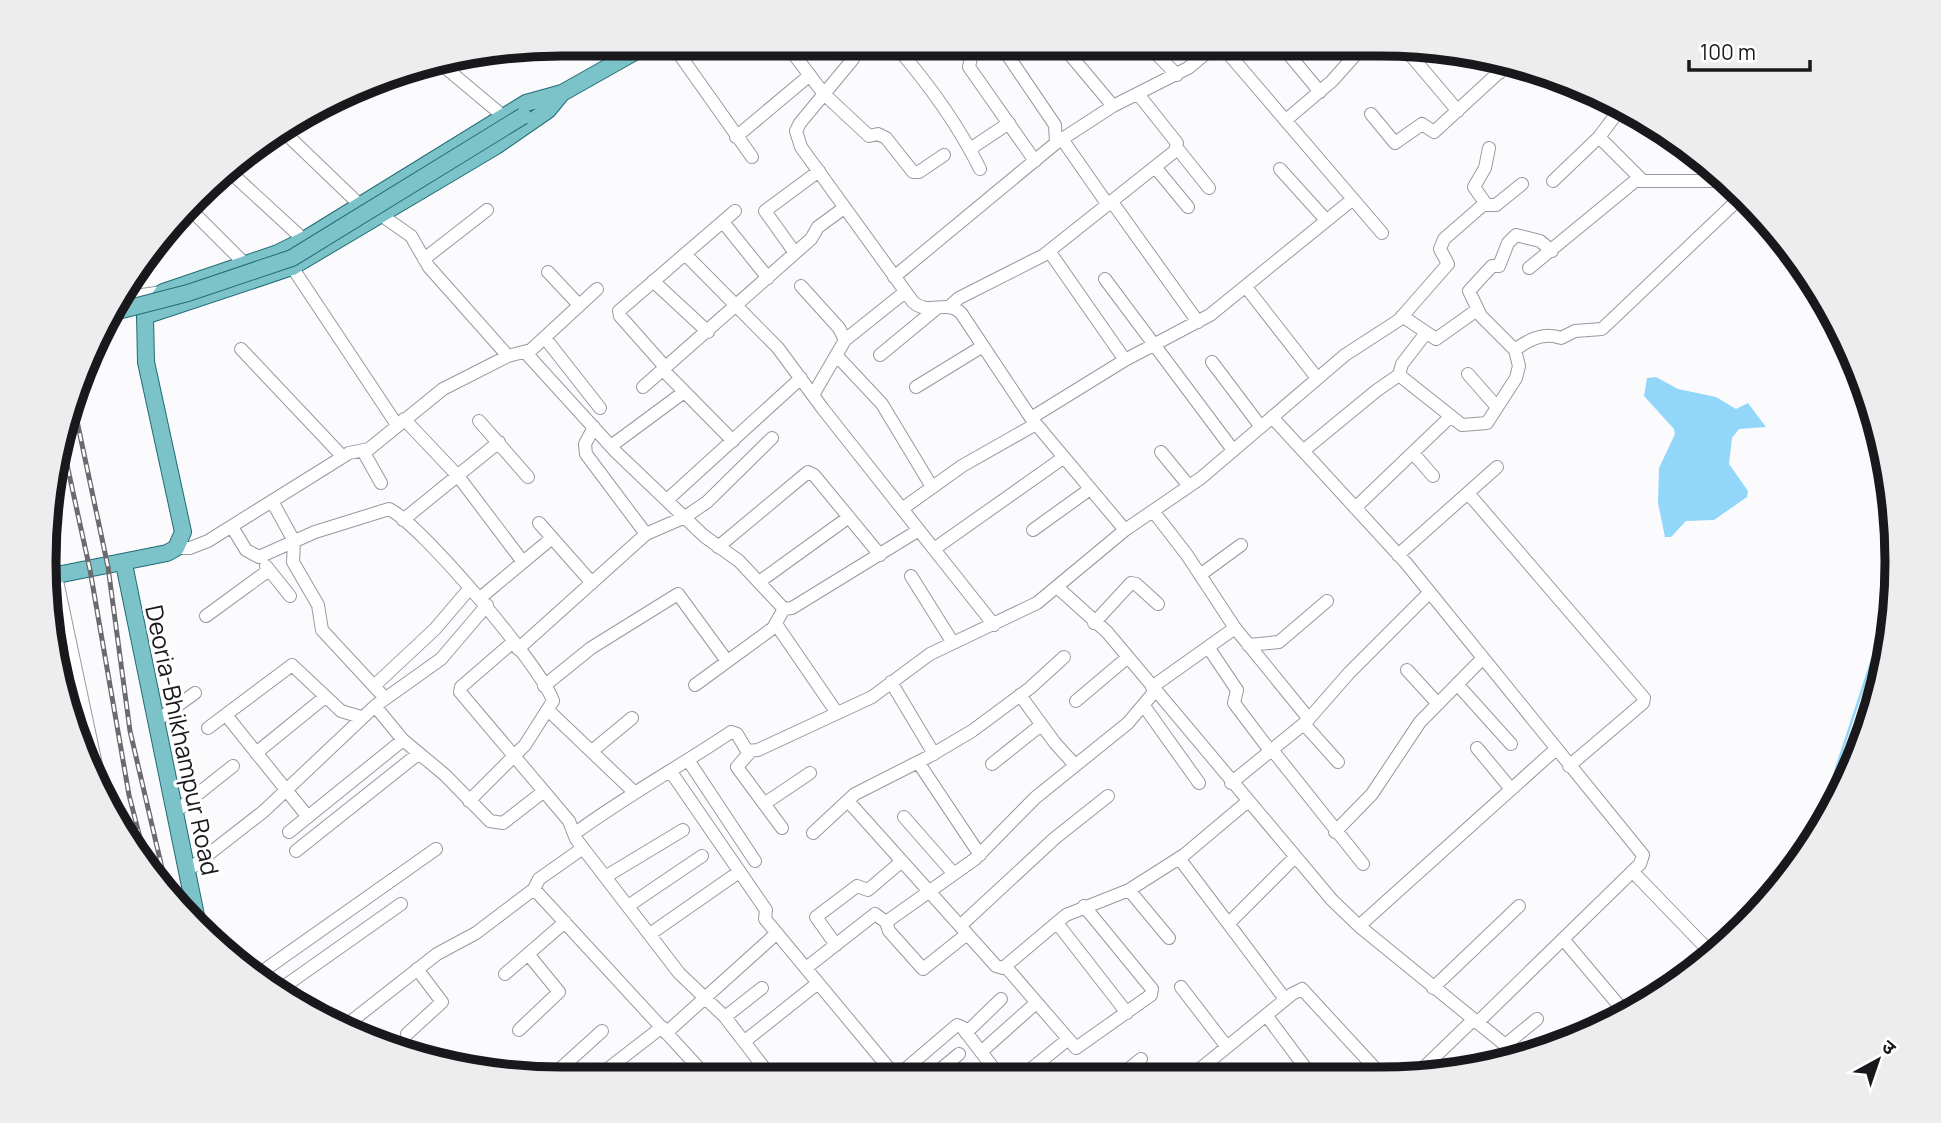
<svg xmlns="http://www.w3.org/2000/svg" width="1941" height="1123" font-family="Manrope,'Noto Sans Devanagari',sans-serif">
<style>
.water{fill:#92d7fa}
.lines{fill:none;stroke-linecap:round;stroke-linejoin:round}
.stream{stroke:#92d7fa;stroke-width:2.5}
.minor-casing{stroke:#9998a3;stroke-width:14}
.major-casing{stroke:#216c75;stroke-width:18}
.minor{stroke:#fff;stroke-width:12}
.major{stroke:#7cc2c9;stroke-width:16}
.rail-casing{stroke:#6b6a6e;stroke-width:5}
.rail{stroke:#fff;stroke-width:2.5;stroke-dasharray:8;stroke-linecap:butt}
.major-bridge-casing{stroke:#216c75;stroke-width:18;stroke-linecap:butt}
.major-bridge{stroke:#7cc2c9;stroke-width:16}
.labels{text-anchor:middle;dominant-baseline:central;stroke-width:6;stroke-linejoin:round;paint-order:stroke}
.street-label{font-size:24px;fill:#19181d;stroke:#fff}
.rim{fill:none;stroke:#19181d;stroke-width:9}
</style>
<rect width="100%" height="100%" fill="#fbfbfd"/>
<path class="water" d="M1656 377 1678 389 1716 397 1736 409 1748 403 1766 427 1739 429 1732 438 1729 464 1748 491 1747 497 1714 520 1686 521 1671 537H1665L1658 503 1659 468 1675 434 1674 429 1644 396 1647 378Z"/>
<g class="lines">
<path class="stream" d="M1809 851 1894 593"/>
<g class="minor-casing">
<path id="minor" d="M672 44 752 157
M786 44 824 94 869 136 878 134 886 138 913 172H919L944 155
M848 44 855 54 853 59 800 123 796 131 801 147 913 302C928 316 947 299 961 313L1031 418 1125 530
M894 44C927 82 958 124 980 169
M984 44 971 57 969 67 1035 161
M1061 44 1113 106
M1148 45 1177 75
M1221 45 1382 233
M1281 45 1320 92
M1402 45 1458 111
M1486 59 1499 73
M441 64 503 116
M1371 114 1395 143 1422 124 1434 132 1508 64
M1286 120 1332 81 1364 45
M283 131 360 205
M736 137 810 75
M1599 137 1642 180
M1062 139 1108 205
M1056 143 1113 106 1188 68 1216 45
M1177 148 1209 188
M970 149 1009 123
M1155 167 1188 207
M1280 169 1326 220
M228 170 304 240
M1726 179 1772 227
M1553 181 1599 137 1621 108
M1112 202 1198 322
M1486 204 1474 187 1485 168 1489 148
M191 210 244 263
M381 215 411 236 429 267 508 356
M723 222 768 278
M1049 251 1125 360
M795 253 765 211 819 171
M685 254 778 348 823 409 994 625
M424 259 487 210
M292 267 397 425
M1529 268 1635 181H1728
M548 272 579 305
M894 277 1056 143 1055 125 1000 44
M1105 279 1233 450
M653 281 708 332
M801 286 839 328 845 340 813 395
M1246 287 1317 378
M123 291 135 296 163 292
M949 307 959 298 1044 255 1175 151 1177 143 1138 94
M1402 316 1436 339 1477 310
M545 338 600 408
M845 340 905 292
M241 349 343 457
M1515 350C1529 339 1545 332 1561 338L1575 331 1602 329 1742 196
M525 352 616 452 704 536 739 561 784 609 792 608 919 530
M880 355 937 308
M837 356 882 404 932 487
M1212 362 1261 427
M666 368 620 316 619 311 735 211
M663 370 733 441
M1468 374 1496 406
M1399 375 1402 364 1426 333
M643 387 811 239 818 227 844 208
M916 387 983 346
M1272 417 1406 563 1643 855 1640 864 1477 1023
M1031 418 1125 360 1210 315 1353 199
M404 419 458 476 523 562
M479 421 528 477
M594 427 585 444 586 454 646 534
M611 446 684 392
M363 451 381 483
M1303 451 1376 391 1399 375 1462 425 1487 423 1516 378 1519 366 1515 350 1481 316 1469 291 1492 266H1499L1508 243 1516 235 1540 241 1552 251
M1161 452 1189 486
M1413 453 1433 476
M1468 493 1644 698 1643 703 1569 766
M667 500 801 378
M273 503 294 541 293 562 318 605 322 630 385 698
M1355 508 1450 417
M902 509 962 466 1036 424
M1153 511 1187 555 1235 628 1309 719
M403 520 499 442
M539 523 592 583
M232 527 246 550 259 557 315 532 389 509C420 523 543 669 553 701L525 745 469 801
M1033 530 1090 489
M718 547 808 472 814 475 880 555
M176 548H190L208 541 349 453 369 449 443 389 508 356 531 350 597 289
M934 549 1063 458
M1398 555 1497 467
M266 566 290 596
M1200 575 1241 545
M56 576 101 788
M911 576 953 643
M759 582 849 517
M1057 587 1107 632 1332 900 1359 926 1520 1057
M480 598 552 538
M206 616 269 570
M1094 623 1131 583 1136 584 1158 604
M776 624 837 713
M513 642 461 687 460 692 569 821 576 839 679 973 725 1017 772 1078
M1248 645 1279 642 1327 601
M1208 647 1237 690 1234 703 1271 752
M518 649 646 534 685 517 707 502 772 438
M1407 670 1438 704
M891 682 934 754
M1457 684 1511 744
M695 685 773 628 784 609
M374 686 435 629 470 588
M544 686 591 648 678 594 727 661
M1152 687 1235 628
M1020 695 1055 743 1075 765
M1076 701 1128 657
M375 706 403 740 445 775 490 821 503 823 543 792
M1144 706 1199 783
M548 710 635 793
M226 715 308 817
M156 721 195 693
M1304 724 1338 762
M208 728 292 665 341 711 361 717
M1477 748 1511 789
M592 751 632 718
M1273 751 1363 864
M750 752 737 767 782 828
M256 753 325 697
M688 760 755 861
M918 762 980 855
M992 764 1041 725
M671 772 766 910 765 919 897 1078
M1231 783 1306 722 1349 673 1429 593
M848 801 996 966 1003 968 1066 915 1129 890 1184 855 1247 802
M764 804 810 773
M1832 809 1889 647
M175 812 233 766
M904 817 954 874
M289 832 403 740
M1335 832 1372 794 1420 722 1482 659
M813 833 855 794 928 757 972 731 1030 688 1064 657
M574 834C624 797 679 767 731 732L737 734 747 751 758 750 872 697 930 654 1037 603 1125 530 1201 478 1345 355 1399 320 1448 264 1440 249 1444 239 1483 205H1496L1522 184
M296 851 418 754
M1179 858 1285 999
M187 871 264 811 375 706 441 659 487 605
M1633 872 1712 954
M605 877 683 830
M534 889 539 879 583 848
M1129 890 1169 938
M628 906 702 856
M886 922 889 931 923 969 967 934
M1057 923 1127 1013
M1229 923 1294 858
M960 926 1055 838 1108 796
M1359 926 1556 749
M650 934 739 872
M1563 939 1627 1015
M836 945 816 917 857 886 868 890 902 861
M1006 967 1076 1048 1151 995 1152 989 1084 906
M806 968 875 914 886 922 889 920 975 859 1035 798 1128 723 1155 691
M505 974 565 922
M256 976 436 849
M1181 987 1227 1047
M1433 988 1519 906
M275 993 401 904
M1266 1015 1313 1078
M725 1017 762 988
M344 1027 437 954 476 933 534 889 708 1078
M519 1030 559 992 528 954
M666 1033 777 933
M966 1033 1001 999
M407 1034 442 1002 417 969
M745 1041 818 983
M1504 1046 1537 1019
M981 1052 1036 1003
M896 1077 957 1025 962 1027 1001 1078
M550 1078 602 1031
M596 1078 662 1027
M930 1078 959 1054
M1020 1078 1067 1040
M1118 1078 1141 1059
M1189 1078 1292 994 1302 989 1384 1078
M1413 1078 1473 1020"/>
</g>
<g class="major-casing">
<path id="major" d="M555 97 649 44
M145 316 292 267 496 146 548 110 562 93
M124 564 198 925
M47 577 167 553 176 548 183 532 146 362 145 316 163 292 278 253 304 240 526 103 562 93"/>
</g>
<use href="#minor" class="minor"/>
<use href="#major" class="major"/>
<g class="rail-casing">
<path id="rail" d="M73 402 108 567 130 731 169 898
M61 437 90 570 129 795 146 861"/>
</g>
<use href="#rail" class="rail"/>
<g class="major-bridge-casing">
<path id="major-bridge" d="M114 312 188 293 292 258 523 116"/>
</g>
<use href="#major-bridge" class="major-bridge"/>
</g>
<g class="labels">
<g class="street-label">
<text transform="translate(183 740) rotate(78)">Deoria-Bhikhampur Road</text>
</g>
</g>
<path d="M0 0H1941V1123H0ZM561 56H1380A505 505 0 0 1 1885 561V562A505 505 0 0 1 1380 1067H561A505 505 0 0 1 56 562V561A505 505 0 0 1 561 56Z" fill="#ededed" fill-rule="evenodd"/>
<path class="rim" d="M561 56H1380A505 505 0 0 1 1885 561V562A505 505 0 0 1 1380 1067H561A505 505 0 0 1 56 562V561A505 505 0 0 1 561 56Z"/>
<g transform="translate(1878 1060) rotate(40)" stroke="#ffffff" stroke-width="5" paint-order="stroke">
<path d="M0-5L12 26L0 18L-12 26Z" fill="#19181d"/>
<text y="-10" font-size="19" font-weight="bold" text-anchor="middle" fill="#19181d">उ</text>
</g>
<path d="M1689 60v10h121v-10" fill="none" stroke="#19181d" stroke-width="3.5"/>
<text x="1700" y="60" font-size="21" fill="#19181d" stroke="#ffffff" stroke-width="5" paint-order="stroke">100 m</text>
</svg>
